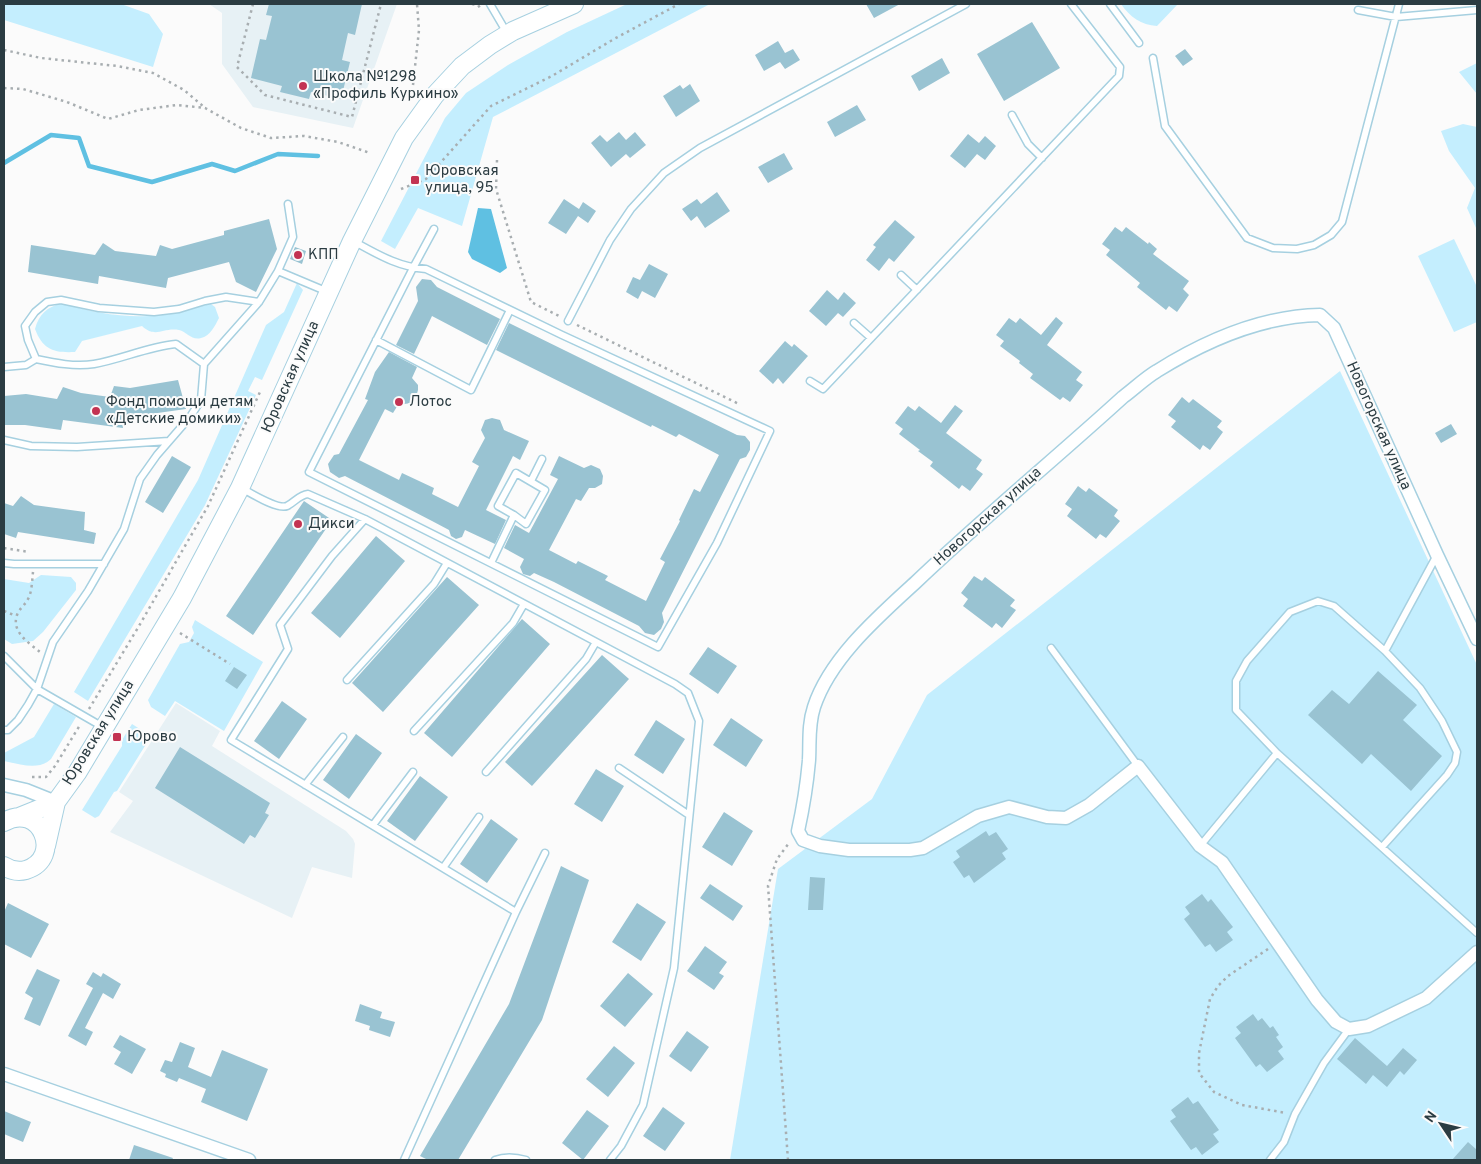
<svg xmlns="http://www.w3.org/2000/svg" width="1481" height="1164" font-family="Overpass,sans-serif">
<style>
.built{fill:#e7f1f5}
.green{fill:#c4eefe}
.water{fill:#5fc0e2}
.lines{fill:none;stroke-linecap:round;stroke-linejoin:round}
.stream{stroke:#5fc0e2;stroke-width:4.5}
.building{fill:#99c3d2}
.lane-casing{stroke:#a6d0e0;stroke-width:9}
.street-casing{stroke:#a6d0e0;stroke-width:15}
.secondary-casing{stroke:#a6d0e0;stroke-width:20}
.path{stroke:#a8aeb1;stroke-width:2.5;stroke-dasharray:2.5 4;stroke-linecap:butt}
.lane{stroke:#fff;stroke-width:6}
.street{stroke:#fff;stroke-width:12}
.secondary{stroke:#fff;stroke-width:18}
.poi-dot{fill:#c33352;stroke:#fbfbfb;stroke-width:2}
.labels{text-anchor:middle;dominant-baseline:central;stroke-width:4;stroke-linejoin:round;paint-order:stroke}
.poi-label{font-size:15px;fill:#2b3c42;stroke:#fbfbfb;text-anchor:start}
.street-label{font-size:15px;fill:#2b3c42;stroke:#fbfbfb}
</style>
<rect width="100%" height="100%" fill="#fbfbfb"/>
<path class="built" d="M209 4H397L353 128 253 107 222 64V13Z
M176 703 220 731 212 746 346 831 353 839 355 844 352 878 312 867 292 918 110 832 133 801 119 792Z"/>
<path class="green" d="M4 4H121L149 14 163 34 153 67 4 20Z
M627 4H710L493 117 462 226 418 208 395 249 381 241 445 118 466 93 508 65 567 32Z
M1121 4H1178L1157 26C1141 25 1130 17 1121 4Z
M1477 63V94L1459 72Z
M1463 124 1477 127V252L1476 228 1467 208 1475 188 1449 151 1441 131Z
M1454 239 1477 287V322L1454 332 1418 256Z
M297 283 303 290 262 380 255 377 248 391 256 395 205 505 88 701 74 692 198 480 266 325 284 312Z
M62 303C93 313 128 319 162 315 178 314 194 307 211 304L215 307 219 318C215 326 210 336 201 338 192 341 187 332 179 330 163 327 156 339 142 326L82 341 75 352C54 353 43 350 35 329 39 314 47 307 62 303Z
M1340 371 1477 665V1160H730L778 869 872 799 927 695Z
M41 575 71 577 76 583V590L43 632 33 641 12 644 4 639V579L29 583Z
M195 620 263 662 224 731 175 701 165 716 151 707 148 700 180 644 189 642 194 633 192 627Z
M54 704 76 717 51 759C39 771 19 764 4 761V753L34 737Z
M132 724 146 733 143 738 148 741 117 791 114 792 99 816 95 818 82 810 122 746V740Z"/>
<path class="water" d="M478 208 491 209 507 268 500 273 472 259 468 252Z"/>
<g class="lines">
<path class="stream" d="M4 163 51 135 79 138 89 166 152 182 212 164 235 171 278 154 318 156"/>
</g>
<path class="building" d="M269 4H362L355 35 348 33 342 60 350 62 341 99 311 92 309 99 280 92 282 86 251 78 260 39 266 40 272 16 266 15Z
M866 4H900L874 18Z
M1032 22 1060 68 1004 101 977 54Z
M778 41 785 53 793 49 800 60 785 69 780 62 764 71 755 55Z
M1185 49 1193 59 1183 66 1175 56Z
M942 58 950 73 919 91 911 76Z
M690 84 700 101 676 117 663 96 680 85 683 89Z
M857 105 866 120 835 137 827 122Z
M619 132 626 140 635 132 646 145 630 158 626 154 611 167 591 143 600 135 607 142Z
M968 134 979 143 985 136 996 146 985 160 977 154 965 168 950 156Z
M784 153 793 169 768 183 758 167Z
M717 192 730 211 705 228 697 216 691 221 682 209 697 199 701 204Z
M564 199 579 209 583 202 596 211 588 223 578 216 566 234 548 223Z
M269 219 277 249 256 292 236 282 229 262 168 278 166 288 99 276 98 284 28 272 31 245 95 255 103 243 115 251 156 256 160 245 172 249 224 235V231Z
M895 220 915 237 894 262 889 258 879 271 866 260 876 247 873 245Z
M1115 227 1122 232 1126 227 1148 244 1149 242 1157 249 1153 254 1189 281 1183 289 1189 295 1177 312 1169 306 1166 310 1137 287 1140 283 1106 255 1110 250 1102 244Z
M295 247 306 251 302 264 290 259Z
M649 264 668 274 655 298 642 291 638 299 626 292 633 277 640 280Z
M422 279 431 280 437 287 500 319 487 345 432 316 414 354 396 345 418 301 416 287Z
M827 290 838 300 844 292 856 303 843 317 838 313 826 326 809 311Z
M1056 317 1063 323 1047 345 1082 372 1076 380 1083 385 1070 402 1063 397 1060 400 1030 378 1033 374 1019 363 1020 361 1000 346 1004 341 996 335 1009 318 1016 323 1020 318 1041 335Z
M509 323 737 435 745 436 750 442V450L746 457 740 459 662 613 664 622 661 629 654 635 645 633 639 626 554 582 534 573 530 576 523 574 520 567 524 559 504 548 515 525 529 533 558 479 550 475 559 456 584 468 591 465 600 469 603 476 602 484 595 488H589L581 501 576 499 549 550 576 564 578 561 608 576 605 580 646 601 665 562 660 559 680 521 679 520 694 489 700 492 719 455 679 434 676 437 652 425 651 427 496 350Z
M785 341 792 347 794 344 808 356 783 384 778 378 773 384 759 371Z
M389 352 417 367 412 378 418 385V390L416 397 411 403 398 405 393 413 385 409 359 460 399 480 402 473 434 488 432 494 458 507 479 466 472 462 485 438 481 430 485 420 492 418 500 420 504 430 529 441 520 460 513 456 486 510 506 520 495 544 465 530 462 537 456 539 451 536 449 530 432 521 345 476 339 478 330 472 328 464 334 455 339 454 368 400 365 399 375 372Z
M178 380 186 409 122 418 123 428 63 420 61 430 25 425H4V396L26 394 57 399 63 387 81 393 110 397 114 386 130 388Z
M1182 397 1189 403 1193 399 1222 421 1217 427 1223 432 1210 450 1203 445 1200 450 1171 427 1176 421 1168 415Z
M955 405 963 411 946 433 982 460 976 469 983 474 970 491 962 485 959 489 930 466 933 462 918 451 920 450 899 434 903 429 895 423 908 406 915 411 919 406 941 423Z
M1451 424 1457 434 1441 443 1435 433Z
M172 456 191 467 163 513 145 502Z
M1078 486 1086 492 1089 488 1118 510 1114 516 1120 521 1106 538 1100 534 1096 539 1067 516 1072 509 1065 504Z
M21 496 34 505 85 512 84 530 96 533 94 544 18 532 16 538 4 534V503L13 506Z
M304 501 332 520 253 635 226 616Z
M376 536 405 561 340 638 311 613Z
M974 576 982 581 985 577 1015 600 1010 606 1016 610 1002 628 996 623 992 628 963 606 968 599 961 593Z
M447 577 479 605 383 712 352 683Z
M522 619 550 644 452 757 424 733Z
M708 647 737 666 718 694 689 674Z
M602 655 629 679 532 786 505 762Z
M234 667 247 675 237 689 225 681Z
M1378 671 1417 705 1403 720 1442 756 1411 791 1371 754 1362 764 1308 715 1332 690 1349 704Z
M282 701 307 719 279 759 254 741Z
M731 718 763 740 746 767 713 745Z
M656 720 685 739 663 774 634 755Z
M356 734 382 753 349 799 323 780Z
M180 747 270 803 265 813 269 815 255 838 250 835 244 844 155 788Z
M596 769 624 786 602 822 574 804Z
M420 776 448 797 415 841 387 821Z
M724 812 753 831 732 866 702 847Z
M491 819 518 839 487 883 460 864Z
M986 831 989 836 996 832 1008 849 1002 853 1006 859 974 883 969 875 964 878 953 862 960 857 956 851Z
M561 866 589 880 542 1020 458 1160H428L420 1156 509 1004Z
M810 877 825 878 823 910H808Z
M710 884 743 906 733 921 700 898Z
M1202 894 1208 902 1211 899 1233 927 1227 932 1233 940 1216 952 1210 944 1205 947 1184 919 1190 914 1185 907Z
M8 903 49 924 31 958 4 944V912Z
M637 903 666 922 641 961 612 942Z
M705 946 727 962 719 973 724 976 714 990 687 971Z
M37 969 60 980 40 1026 24 1019 33 998 25 993Z
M93 972 101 977 103 973 121 984 113 999 103 993 85 1028 93 1032 86 1046 68 1036 93 988 86 984Z
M628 973 653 994 625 1027 600 1006Z
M360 1004 382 1012 380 1018 395 1022 390 1037 369 1030 370 1026 355 1021Z
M1253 1014 1258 1021 1262 1018 1270 1028 1273 1026 1279 1035 1276 1037 1283 1047 1278 1051 1284 1059 1267 1072 1260 1064 1256 1067 1235 1038 1241 1033 1236 1027Z
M687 1031 709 1047 691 1072 669 1056Z
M120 1035 146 1049 132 1074 114 1064 121 1052 113 1047Z
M1355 1038 1387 1066 1403 1048 1417 1060 1404 1075 1400 1071 1387 1087 1373 1075 1366 1084 1337 1059Z
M180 1042 195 1048 188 1067 211 1077 222 1050 268 1069 247 1121 201 1102 206 1089 179 1078 177 1082 165 1077 166 1074 160 1071 165 1060 172 1062Z
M614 1046 635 1063 608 1097 586 1079Z
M1188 1097 1193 1104 1198 1101 1219 1130 1213 1134 1219 1142 1202 1155 1196 1147 1191 1150 1170 1121 1176 1117 1171 1110Z
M663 1107 685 1123 665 1151 643 1136Z
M587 1110 609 1126 583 1160 562 1143Z
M4 1111 31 1122 23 1142 4 1134Z
M1468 1142 1477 1150V1160H1452Z
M134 1145 173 1158 172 1160H129Z"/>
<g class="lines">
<g class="lane-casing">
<path id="lane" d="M490 4 507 33
M1110 4 1139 43
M1358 10 1396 17 1477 10
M1153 58 1165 126 1247 238 1273 248 1297 249 1314 245 1331 235 1342 222 1399 4
M1012 115 1028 144 1042 158
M353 241C377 254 398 267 426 269L562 335 770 431 717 543 658 647 309 472 413 268 434 229
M278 271 328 292
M901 275 917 290
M568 321 610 240 631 209 664 173 700 148 966 4
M854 323 871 338
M376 340 471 390 510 310
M204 364 176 344C147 347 122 359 94 364 75 367 55 363 36 359L28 340 25 326 35 312 47 302 61 300 99 308 154 312 179 309 205 301 226 297 259 302
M4 367 26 365 36 359
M810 381 823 389 1119 76 1120 67 1071 4
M4 440 31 446 77 447 169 441
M531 481 542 459
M241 488C251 493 277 510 287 506 295 502 299 495 308 494L365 519 675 684 688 693 699 721 674 968 643 1105 621 1146 610 1160
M365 519 332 556 280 625 288 649 231 740 516 912 404 1160
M4 563 14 564H104
M491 563 514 515 498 506 516 473 545 490 526 524 514 515
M1051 648 1138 766
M1385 651 1437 555
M4 656 37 689 103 727
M347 680 434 584 447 563
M4 730H8L18 720 28 705 37 689 53 642 88 591 124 529 140 479 157 455 190 417 201 400 204 364 259 302 278 271 293 237 288 204
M414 731 513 623 524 604
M1277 753 1477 933
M619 768 689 815
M486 772 586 659 596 642
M305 785 343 737
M373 825 413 772
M1200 846 1277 753 1236 710V681L1247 661 1290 612 1318 601 1334 606 1385 651 1420 688 1442 721 1457 752 1455 763 1447 775 1382 847
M443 868 479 817
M516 912 545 853
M495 1160C506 1156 515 1157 526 1160
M1270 1160 1284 1142 1295 1114 1324 1063 1349 1029"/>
</g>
<g class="street-casing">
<path id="street" d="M1477 639 1437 555 1334 328 1320 315C1263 316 1205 341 1157 371 1145 378 1134 389 1123 397 1055 459 983 518 916 582 879 616 830 658 814 707 808 725 810 742 809 760 807 784 803 808 798 831L803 840 820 846 849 850H910L923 848 978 816 1009 807 1047 817 1066 818 1089 805 1138 766 1200 846 1222 862 1317 1000 1336 1022 1349 1029 1368 1026 1426 998 1477 952
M4 785 26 790 56 802
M4 1074 249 1160"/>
</g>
<g class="secondary-casing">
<path id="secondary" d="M19 817 56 802
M4 822C41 801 64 858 26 870 18 872 10 870 4 866
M46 846 56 802 77 773 182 598 240 488 352 241 404 138 435 95 462 66 490 45 513 31 574 4"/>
</g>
<path class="path" d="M253 4 237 67 265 95 352 117 381 4
M472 4 478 5 480 8
M4 50 41 58 117 66 153 73 184 90 204 107
M413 85 419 30 417 4
M4 88 23 89 67 102 108 119 139 110 177 105 205 108 241 128 271 138 304 136 338 142 370 153
M497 160 496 189 531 302 559 316
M401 189 426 179 491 106 552 76 614 39 679 4
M577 325 739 404
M4 548 29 552
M33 572C32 581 32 592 28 599 25 605 19 609 17 615 11 632 29 643 40 652
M4 611 16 616
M180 633 230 664
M89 709 139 626 208 506 260 392
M32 777H46L55 766 80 725
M1268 949 1228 976 1218 986 1210 999 1199 1053V1073L1214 1092 1242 1105 1286 1113
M788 1160 768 886 777 859 789 843"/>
<use href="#lane" class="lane"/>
<use href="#street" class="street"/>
<use href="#secondary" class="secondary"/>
</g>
<g class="poi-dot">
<circle cx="303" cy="86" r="5"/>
<rect x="410" y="175" width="10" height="10" rx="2.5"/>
<circle cx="298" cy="255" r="5"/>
<circle cx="399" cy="402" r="5"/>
<circle cx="96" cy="411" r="5"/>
<circle cx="298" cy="524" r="5"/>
<rect x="112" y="732" width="10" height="10" rx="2.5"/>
</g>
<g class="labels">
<g class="poi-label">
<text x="313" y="77">Школа №1298<tspan x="313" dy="17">«Профиль Куркино»</tspan></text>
<text x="425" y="171">Юровская<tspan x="425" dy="17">улица, 95</tspan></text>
<text x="308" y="255">КПП</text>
<text x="106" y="402">Фонд помощи детям<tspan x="106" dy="17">«Детские домики»</tspan></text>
<text x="409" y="402">Лотос</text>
<text x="308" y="524">Дикси</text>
<text x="127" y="737">Юрово</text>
</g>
<g class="street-label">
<text transform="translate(291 377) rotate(-66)">Юровская улица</text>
<text transform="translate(1378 426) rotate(66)">Новогорская улица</text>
<text transform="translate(988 517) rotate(-42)">Новогорская улица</text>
<text transform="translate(99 733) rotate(-58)">Юровская улица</text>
</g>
</g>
<rect width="1481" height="1164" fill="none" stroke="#2b3c42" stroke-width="10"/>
<g transform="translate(1441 1124) rotate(305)" stroke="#fbfbfb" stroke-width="4" paint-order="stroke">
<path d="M0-4L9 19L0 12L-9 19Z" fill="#2b3c42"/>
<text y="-8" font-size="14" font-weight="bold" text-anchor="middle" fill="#2b3c42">N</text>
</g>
</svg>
